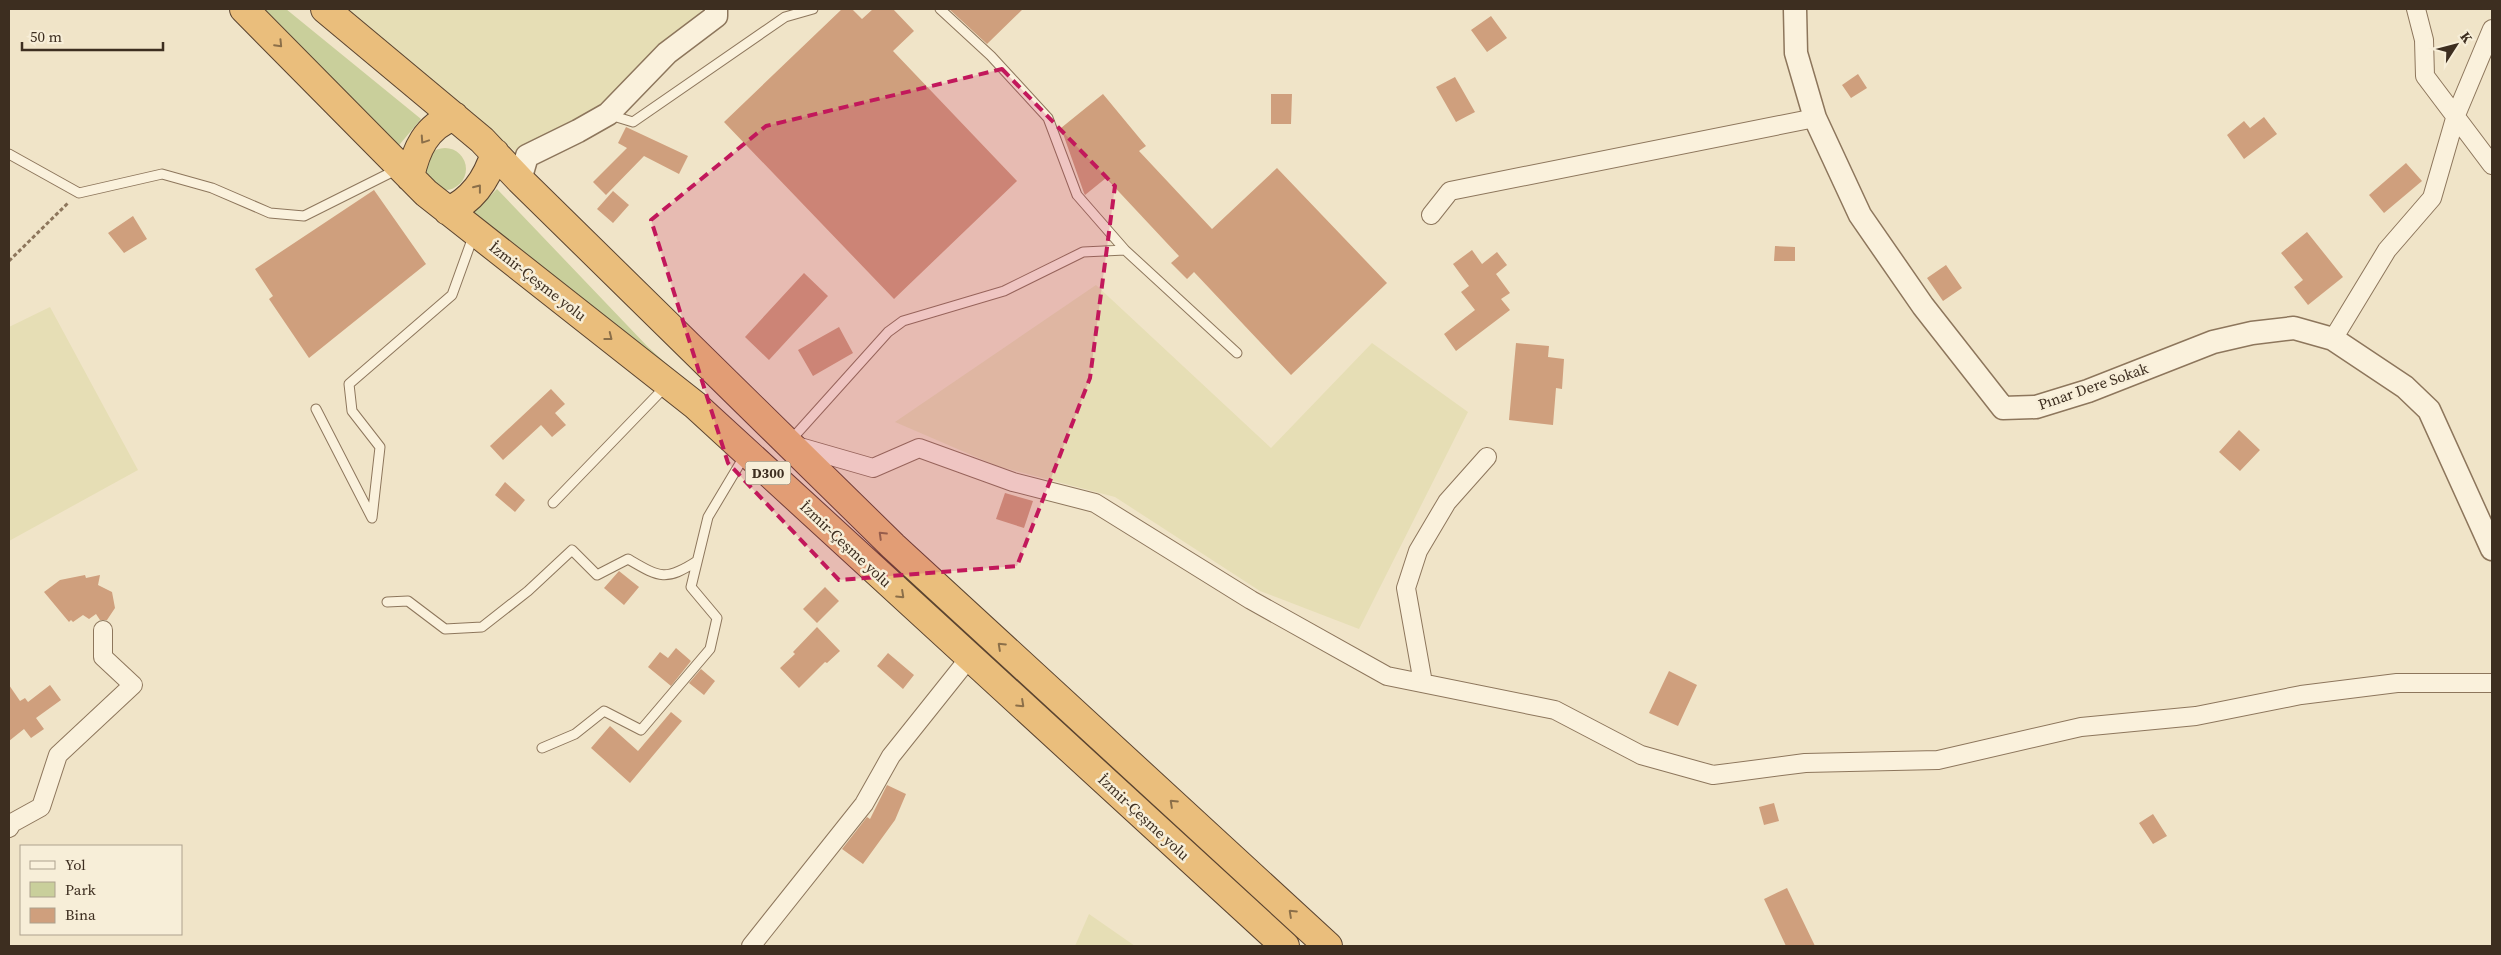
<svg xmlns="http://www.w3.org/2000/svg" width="2501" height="955" font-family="'Source Serif 4',serif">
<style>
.farmland{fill:#e6deb5}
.green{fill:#c9cf9b}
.building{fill:#cf9f7d}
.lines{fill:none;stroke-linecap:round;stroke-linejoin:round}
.service-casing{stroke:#8d765c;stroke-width:11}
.minor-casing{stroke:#8d765c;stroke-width:20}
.tertiary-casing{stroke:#8d765c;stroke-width:25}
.trunk-casing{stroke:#5b4430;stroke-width:30}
.path{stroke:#8d765c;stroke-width:3;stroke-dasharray:4 2.5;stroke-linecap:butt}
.service{stroke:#faf1dc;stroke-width:9}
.minor{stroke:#faf1dc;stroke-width:18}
.tertiary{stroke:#faf1dc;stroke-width:22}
.trunk{stroke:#eabe7c;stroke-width:28}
.oneway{stroke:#8b6f49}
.marked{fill:#c2185b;fill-opacity:0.2;stroke:#c2185b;stroke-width:4;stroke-dasharray:10 6;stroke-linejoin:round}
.labels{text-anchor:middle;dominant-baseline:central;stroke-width:5;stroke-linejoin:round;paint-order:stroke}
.shield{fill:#f7eed8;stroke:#756857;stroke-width:1}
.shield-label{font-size:14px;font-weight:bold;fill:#3d2e20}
.street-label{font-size:15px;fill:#3d2e20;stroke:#f7eed8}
</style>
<rect width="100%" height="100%" fill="#f0e4c8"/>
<path class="farmland" d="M347 9H702L690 29 657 46 605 104 517 153Z
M1096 285 1271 448 1372 343 1468 412 1359 629 1260 591 1115 497 997 466 895 422Z
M50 307 138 470 9 541V327Z
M1089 914 1135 946H1075Z"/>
<path class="green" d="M260 9H286L421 119 395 150Z
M424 169a21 21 0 1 1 42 0a21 21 0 1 1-42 0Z
M497 189 647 346 724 417 467 219Z"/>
<path class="building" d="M842 9H852L862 19 873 9H893L914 31 893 51 1017 181 894 299 724 122Z
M949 9H1023L987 44Z
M1491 16 1507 38 1487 52 1471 30Z
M1858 74 1867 88 1851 98 1842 85Z
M1455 77 1475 112 1456 122 1436 87Z
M1103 94 1146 146 1139 151 1212 229 1277 168 1387 283 1291 375 1194 272 1187 279 1171 263 1179 256 1106 178 1085 195 1084 193 1061 128Z
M1271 94H1292L1291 124H1271Z
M2264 117 2277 134 2244 159 2227 135 2244 121 2250 128Z
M626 127 688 156 679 174 644 156 606 195 593 182 627 148 618 143Z
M2406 163 2422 181 2384 213 2369 195Z
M374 190 426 264 309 358 269 299 273 296 255 269Z
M613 191 629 205 613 223 597 209Z
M133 216 147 239 124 253 108 233Z
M2307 232 2343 277 2308 305 2294 287 2303 280 2281 253Z
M1775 246 1795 247V261H1774Z
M1472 250 1482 264 1497 252 1507 265 1496 274 1510 293 1501 299 1510 310 1456 351 1444 334 1475 310 1461 292 1469 286 1453 264Z
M1946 265 1962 288 1943 301 1927 278Z
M804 273 828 296 769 360 745 337Z
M839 327 853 353 813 376 798 350Z
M1516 343 1549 346 1548 357 1564 359 1562 389 1556 388 1553 425 1509 420Z
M551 389 565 404 555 413 566 425 552 437 541 425 503 460 490 446Z
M2239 430 2260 450 2240 471 2219 452Z
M505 482 525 500 515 512 495 495Z
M1005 493 1033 501 1024 528 996 519Z
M619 571 639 587 624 605 604 588Z
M85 575 86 578 100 575 98 585 112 592 115 608 107 620H100L96 614 89 619 83 615 73 622 71 620 69 622 44 592 60 580Z
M825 587 839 601 817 623 803 609Z
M817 627 840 651 827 663 825 662 799 688 780 668 795 654 793 652Z
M676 648 691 661 671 686 648 667 660 652 668 658Z
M888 653 914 675 903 689 877 666Z
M701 669 715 681 704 695 689 683Z
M1669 671 1697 685 1678 726 1649 713Z
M9 685 20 701 25 698 28 702 50 685 61 700 36 718 44 729 31 738 24 729 9 741Z
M671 712 682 721 630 783 591 748 610 726 638 751Z
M887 785 906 794 895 820 863 864 842 849 867 817 870 819Z
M1774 803 1779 821 1764 825 1759 807Z
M2153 814 2167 836 2153 844 2139 823Z
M1787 888 1815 946H1786L1764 899Z"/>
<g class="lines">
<g class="service-casing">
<path id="service" d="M940 9 991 56 1048 118 1077 195 1125 250
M610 115 633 122 785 17 813 9
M9 154 79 193 162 174 212 188 270 213 304 216 398 169
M316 409 372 518 380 447 352 411 349 384 452 295 474 234
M790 441 888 332 903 321 1004 291 1083 252 1125 250 1237 353
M553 503 666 386
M387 602 408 601 445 629 482 627 528 591 572 550 597 575 628 559C659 577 665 582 697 561
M542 748 575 734 604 711 641 730 710 649 717 618 691 587 708 517 745 455"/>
</g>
<g class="minor-casing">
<path id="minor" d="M2416 9 2424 40 2425 76 2492 165
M1431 215 1450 191 1815 118
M2333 339 2387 250 2432 198 2456 115 2492 29
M793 445 873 468 919 448 1013 482 1095 503 1251 600 1387 676 1555 710 1641 755 1713 775 1805 763 1938 760 2081 727 2196 716 2301 695 2397 683H2492
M1423 683 1406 588 1418 551 1447 502 1487 457
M9 828 12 823 41 807 58 755 133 685 103 657V630
M751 946 864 804 891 756 970 657"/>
</g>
<g class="tertiary-casing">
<path id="tertiary" d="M1795 9 1796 53 1815 118 1860 215 1923 306 2003 408 2036 407 2088 391 2213 342 2252 333 2294 328 2333 339 2405 387 2429 410 2492 549
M520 180 527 156 578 131 608 114 667 53 716 16V9"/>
</g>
<g class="trunk-casing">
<path id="trunk" d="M244 9 426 193 695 405 1285 946
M325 9 482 140 520 180 893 546 1328 946
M410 177C416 149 426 127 454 116
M448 211C473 200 487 179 495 153"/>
</g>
<path class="path" d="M9 261 69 202"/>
<use href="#service" class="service"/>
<use href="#minor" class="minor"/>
<use href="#tertiary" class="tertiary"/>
<use href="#trunk" class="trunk"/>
</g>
<defs><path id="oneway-chevron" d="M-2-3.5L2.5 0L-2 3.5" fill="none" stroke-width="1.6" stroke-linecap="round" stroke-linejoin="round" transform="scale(1.25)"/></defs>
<g class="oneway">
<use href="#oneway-chevron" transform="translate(279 44) rotate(46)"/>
<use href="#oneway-chevron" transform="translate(424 140) rotate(124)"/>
<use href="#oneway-chevron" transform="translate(478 188) rotate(-52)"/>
<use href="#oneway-chevron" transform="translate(609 337) rotate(38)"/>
<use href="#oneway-chevron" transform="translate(882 535) rotate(-136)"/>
<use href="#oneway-chevron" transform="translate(901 595) rotate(43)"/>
<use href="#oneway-chevron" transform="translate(1001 646) rotate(-137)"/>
<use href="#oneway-chevron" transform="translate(1021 704) rotate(43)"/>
<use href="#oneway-chevron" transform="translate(1173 803) rotate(-137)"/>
<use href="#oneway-chevron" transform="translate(1292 913) rotate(-137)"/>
</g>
<path class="marked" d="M1002 69 1115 186 1090 378 1017 566 839 580 728 463 651 220 766 126Z"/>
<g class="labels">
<rect class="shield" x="745.5" y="461.5" width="45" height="23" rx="4"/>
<g class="shield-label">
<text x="768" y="473">D300</text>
</g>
<g class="street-label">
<text transform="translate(538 281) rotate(38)">İzmir-Çeşme yolu</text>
<text transform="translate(2093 386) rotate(-19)">Pınar Dere Sokak</text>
<text transform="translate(846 544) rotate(43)">İzmir-Çeşme yolu</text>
<text transform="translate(1144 817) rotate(43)">İzmir-Çeşme yolu</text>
</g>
</g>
<rect width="2501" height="955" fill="none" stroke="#3d2e20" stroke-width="20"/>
<rect x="20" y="845" width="162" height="90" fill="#f7eed8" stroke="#ada18e"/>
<rect x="30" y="861" width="25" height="8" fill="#faf1dc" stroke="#ada18e"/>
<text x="65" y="870" font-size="15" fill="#3d2e20">Yol</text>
<rect x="30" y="882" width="25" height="15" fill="#c9cf9b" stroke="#ada18e"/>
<text x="65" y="895" font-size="15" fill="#3d2e20">Park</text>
<rect x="30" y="908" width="25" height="15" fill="#cf9f7d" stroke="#ada18e"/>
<text x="65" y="920" font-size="15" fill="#3d2e20">Bina</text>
<g transform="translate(2456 45) rotate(54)" stroke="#f7eed8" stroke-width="4" paint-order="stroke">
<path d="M0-4L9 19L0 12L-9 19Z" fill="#3d2e20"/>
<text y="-8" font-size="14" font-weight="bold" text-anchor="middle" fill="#3d2e20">K</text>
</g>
<path d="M22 42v8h141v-8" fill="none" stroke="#3d2e20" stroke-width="2.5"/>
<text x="30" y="42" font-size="15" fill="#3d2e20" stroke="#f7eed8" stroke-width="4" paint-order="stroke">50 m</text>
</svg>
